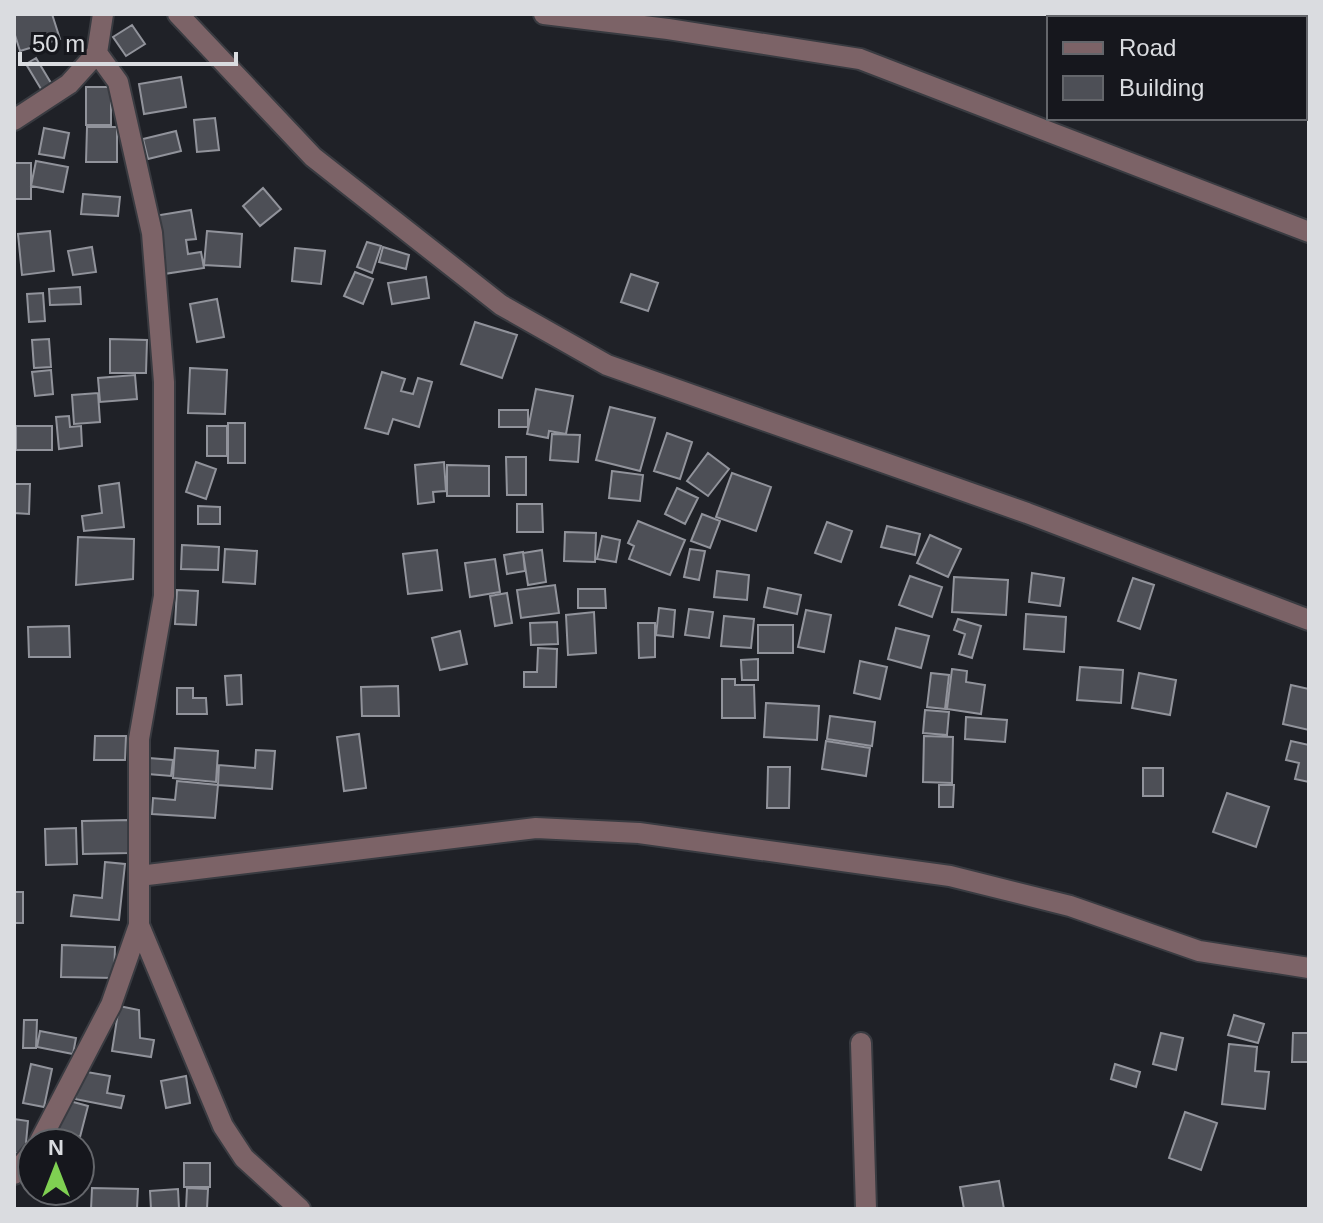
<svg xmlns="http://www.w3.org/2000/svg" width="1323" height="1223" font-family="Arial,sans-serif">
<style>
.building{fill:#4d4f56;stroke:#91939b;stroke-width:2}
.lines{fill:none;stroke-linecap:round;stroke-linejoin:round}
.minor-casing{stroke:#393b41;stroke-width:24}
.minor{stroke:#7c6367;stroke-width:20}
</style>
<rect width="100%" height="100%" fill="#1f2127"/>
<path class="building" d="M14 14H52L60 39 20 51 14 32Z
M132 25 145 44 126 56 113 37Z
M36 58 54 88 44 94 26 64Z
M181 77 186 107 144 114 139 84Z
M86 87H111V125H86Z
M215 118 219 150 197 152 194 120Z
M87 127H117V162H86Z
M44 128 69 133 64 158 39 154Z
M176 131 181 151 148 159 143 139Z
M36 161 68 167 63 192 31 186Z
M15 163H31V199H15Z
M263 188 281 209 260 226 243 206Z
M83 194 120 197 118 216 81 214Z
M191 210 196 239 186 240 188 254 201 252 204 268 164 274 154 216Z
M50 231 54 271 22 275 18 234Z
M207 231 242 234 240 267 204 265Z
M367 242 381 246 372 273 357 267Z
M92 247 96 272 73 275 68 251Z
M383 247 409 255 406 269 379 262Z
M295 248 325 251 321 284 292 281Z
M355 272 373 279 363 304 344 296Z
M631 274 658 283 648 311 621 302Z
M426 277 429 298 392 304 388 283Z
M80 287 81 304 50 305 49 289Z
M43 293 45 321 29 322 27 294Z
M217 299 224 337 197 342 190 304Z
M475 322 517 335 502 378 461 364Z
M49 339 51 367 34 368 32 340Z
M110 339 147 340 146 373H110Z
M190 368 227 370 225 414 188 413Z
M51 370 53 394 35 396 32 372Z
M382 372 405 379 401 391 413 394 418 378 432 382 419 427 393 419 388 434 365 428Z
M135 375 137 399 100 402 98 378Z
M536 389 573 396 566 434 549 431 548 438 527 434Z
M98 393 100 422 74 424 72 395Z
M610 407 655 418 640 471 596 460Z
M499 410H528V427H499Z
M69 416 70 427 81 426 82 446 59 449 56 417Z
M228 423H245V463H228Z
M16 426H52V450H16Z
M207 426H227V456H207Z
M667 433 692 442 680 479 654 471Z
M552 434 580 435 578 462 550 460Z
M708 453 729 469 708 496 687 481Z
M506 457H526V495H507Z
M196 462 216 469 206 499 186 492Z
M444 462 446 491 433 492 434 502 418 504 415 465Z
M447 465 489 466V496H447Z
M612 471 643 475 640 501 609 498Z
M732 473 771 487 756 531 716 517Z
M119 483 124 527 84 531 82 516 102 513 99 486Z
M14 484H30L29 514 14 513Z
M677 488 698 498 685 524 665 514Z
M517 504H542L543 532H517Z
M198 506 220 507V524H198Z
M702 514 720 521 710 548 691 541Z
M638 521 685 540 670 575 629 559 634 546 628 543Z
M827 522 852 531 841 562 815 553Z
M887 526 920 534 915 555 881 547Z
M565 532 596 533 595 562 564 561Z
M930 535 961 549 948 577 917 563Z
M602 536 620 540 616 562 597 559Z
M78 537 134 539 133 579 76 585Z
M182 545 219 547 218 570 181 569Z
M225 549 257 551 255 584 223 582Z
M690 549 705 551 699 580 684 577Z
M437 550 442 590 408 594 403 554Z
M542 550 546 582 528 585 523 553Z
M523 552 525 571 507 574 504 555Z
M495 559 500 592 470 597 465 563Z
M717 571 749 575 747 600 714 597Z
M1032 573 1064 578 1060 606 1029 602Z
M910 576 942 587 932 617 899 605Z
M954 577 1008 580 1006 615 952 612Z
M1133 578 1154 585 1140 629 1118 621Z
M555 585 559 613 521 618 517 590Z
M768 588 801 595 797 614 764 607Z
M578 589H605L606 608H578Z
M177 590 198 591 196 625 175 624Z
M507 593 512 623 495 626 490 596Z
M659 608 675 610 673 637 656 635Z
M689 609 713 612 709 638 685 635Z
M806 610 831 615 824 652 798 647Z
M594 612 596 653 568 655 566 615Z
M1026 614 1066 617 1064 652 1024 649Z
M724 616 754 619 751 648 721 646Z
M958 619 981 626 972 658 959 654 965 634 954 630Z
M557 622 558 644 531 645 530 623Z
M638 623H655V657L639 658Z
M758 625H793V653H758Z
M69 626 70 657H29L28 627Z
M896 628 929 636 921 668 888 659Z
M460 631 467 664 440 670 432 638Z
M538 648 557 649 556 687H524V672H537Z
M758 659V680H742L741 660Z
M860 661 887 667 880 699 854 693Z
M1080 667 1123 670 1121 703 1077 700Z
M952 669 967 671 966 682 985 685 981 714 947 709Z
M931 673 949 675 945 709 927 707Z
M1139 673 1176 680 1170 715 1132 708Z
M241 675 242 704 227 705 225 676Z
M722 679H735V685H754L755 718H722Z
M1291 685 1309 689V730L1283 724Z
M398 686 399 716H362L361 687Z
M177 688H193V698H206L207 714H177Z
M766 703 819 706 817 740 764 737Z
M925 710 949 712 947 735 923 733Z
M830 716 875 722 872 746 827 739Z
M966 717 1007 720 1005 742 965 739Z
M359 734 366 788 344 791 337 737Z
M95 736H126L125 760H94Z
M924 736 953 737 952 783 923 782Z
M826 741 870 748 866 776 822 769Z
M1291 741 1309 745V782L1295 779 1299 763 1286 760Z
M175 748 218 751 216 782 173 778Z
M256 750 275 751 272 789 218 785 219 765 255 768Z
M149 758 173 760 171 776 148 774Z
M768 767H790L789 808H767Z
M1143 768H1163V796H1143Z
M177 781 218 785 215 818 152 814 153 798 175 800Z
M939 785H954L953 807H939Z
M1227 793 1269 807 1256 847 1213 832Z
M128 820 129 853 83 854 82 821Z
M76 828 77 864 46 865 45 829Z
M105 862 125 864 119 920 71 916 74 895 102 898Z
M14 892H23V923H14Z
M62 945 115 947 114 978 61 977Z
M119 1006 139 1010 140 1038 154 1040 151 1057 112 1051Z
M1234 1015 1264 1024 1258 1043 1228 1035Z
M24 1020H37L36 1048H23Z
M40 1031 76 1038 73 1054 37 1047Z
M1161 1033 1183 1038 1176 1070 1153 1064Z
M1293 1033H1309V1062H1292Z
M1229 1044 1257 1047 1255 1071 1269 1072 1265 1109 1222 1104Z
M31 1064 52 1069 44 1107 23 1103Z
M1115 1064 1140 1072 1136 1087 1111 1079Z
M81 1071 110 1076 107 1093 124 1096 121 1108 75 1099Z
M186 1076 190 1103 166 1108 161 1081Z
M66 1100 88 1106 80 1137 58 1131Z
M1185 1112 1217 1123 1201 1170 1169 1158Z
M14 1119 28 1121 25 1154 14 1153Z
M57 1132 79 1140 78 1143H53Z
M184 1163H210V1187H184Z
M999 1181 1004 1209H964L960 1187Z
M92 1188 138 1189 137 1209H91Z
M187 1188 208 1189 207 1209H186Z
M178 1189 179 1209H151L150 1191Z"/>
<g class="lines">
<g class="minor-casing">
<path id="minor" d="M178 14 313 157 501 305 607 365 1027 513 1309 620
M544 14 668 29 860 59 1309 232
M14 120 69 84 97 53 103 14
M139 876 536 828 639 833 950 876 1070 906 1199 951 1309 968
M139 925 223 1126 244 1158 300 1209
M861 1043 866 1209
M39 1143 111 1005 139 925V739L164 596V382L152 233 118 82 97 53
M14 1174 32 1153"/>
</g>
<use href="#minor" class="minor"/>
</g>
<rect width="1323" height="1223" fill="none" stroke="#dadce0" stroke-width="32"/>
<rect x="1047" y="16" width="260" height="104" fill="#16171d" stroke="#64666b" stroke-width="2"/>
<rect x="1063" y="42" width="40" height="12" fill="#7c6367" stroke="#64666b" stroke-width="2"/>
<text x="1119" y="56" font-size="24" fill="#dadce0">Road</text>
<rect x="1063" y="76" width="40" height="24" fill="#4d4f56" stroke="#64666b" stroke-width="2"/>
<text x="1119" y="96" font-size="24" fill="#dadce0">Building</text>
<g transform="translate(56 1167)"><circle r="38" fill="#16171d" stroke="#64666b" stroke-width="2"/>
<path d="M0-6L14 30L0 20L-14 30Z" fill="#7fd052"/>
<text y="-12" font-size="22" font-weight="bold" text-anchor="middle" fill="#dadce0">N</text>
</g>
<path d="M20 52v12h216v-12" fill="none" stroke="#dadce0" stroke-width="4"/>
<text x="32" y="52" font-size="24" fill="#dadce0" stroke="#16171d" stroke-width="6" paint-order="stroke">50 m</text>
</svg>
